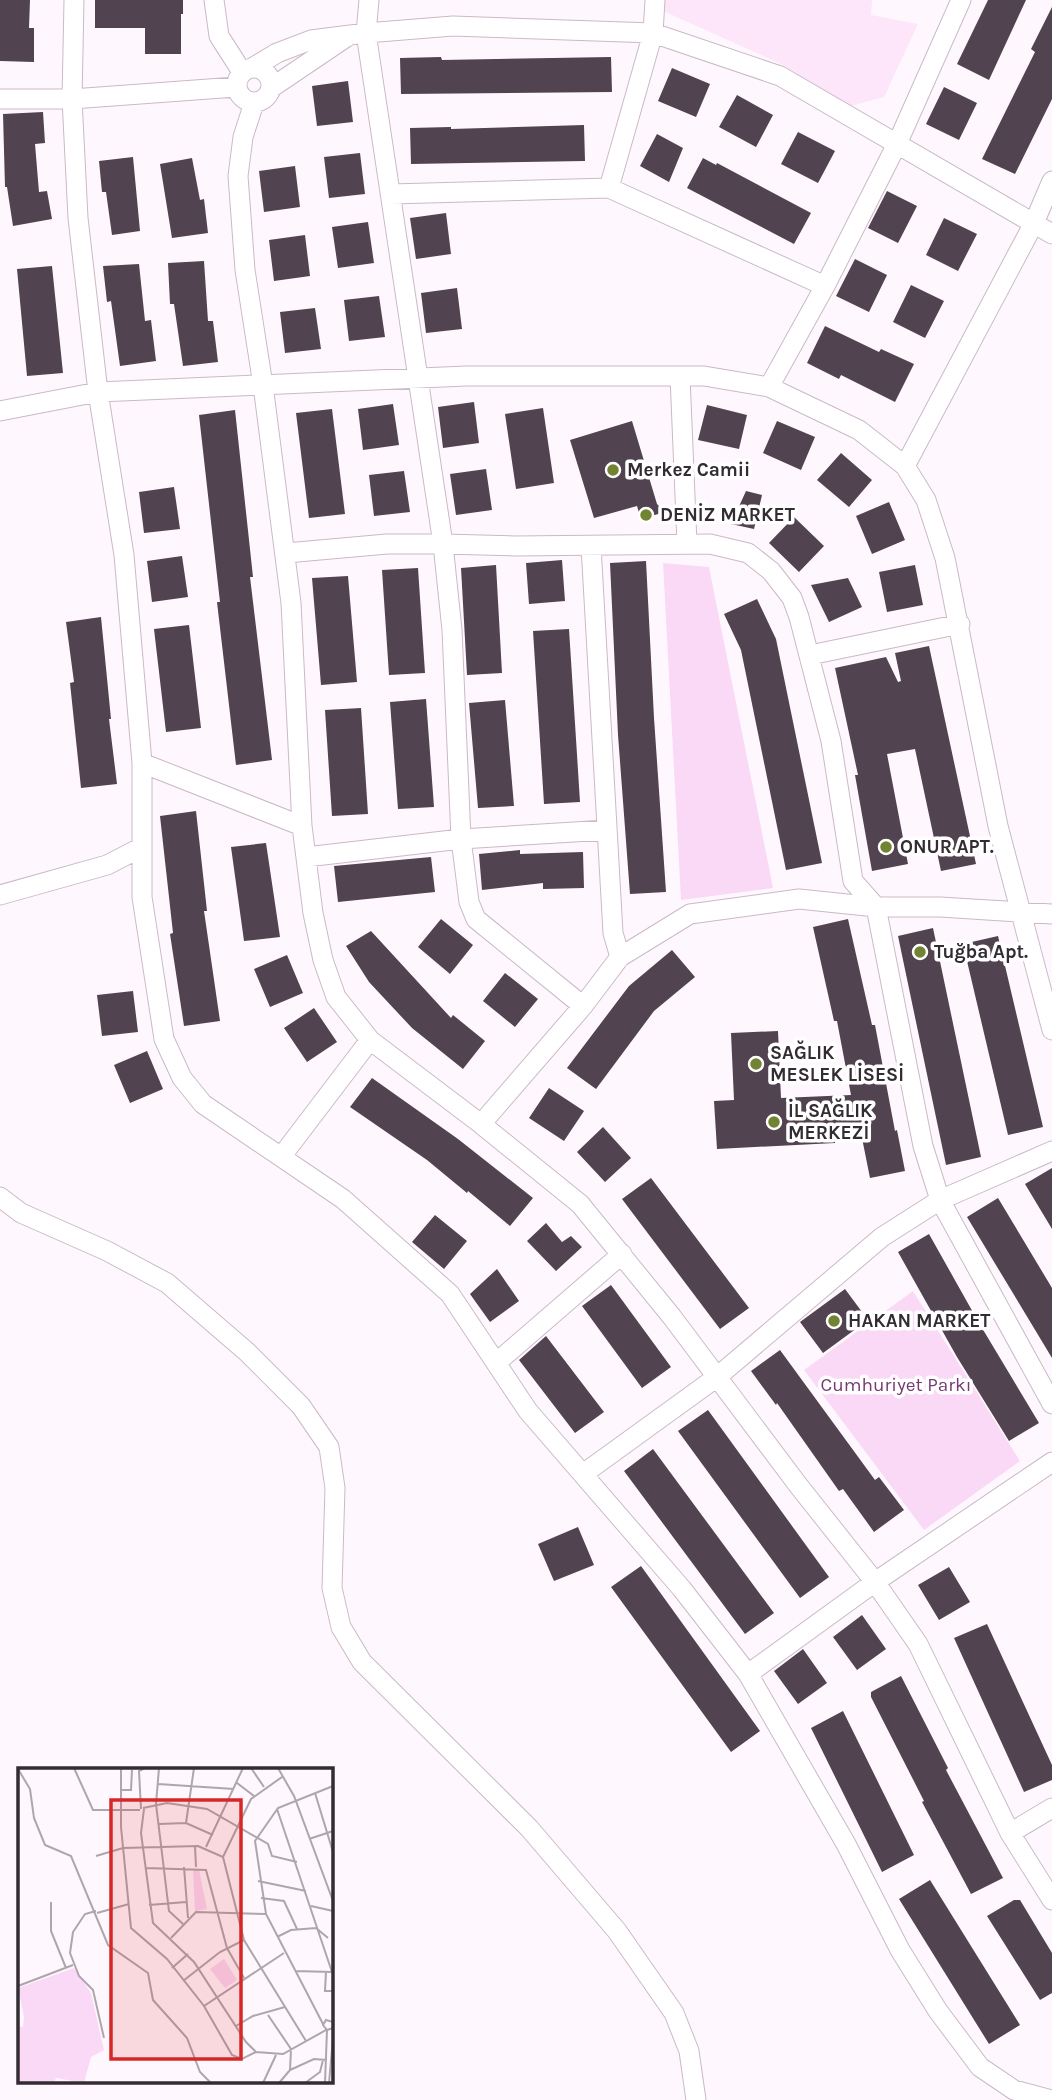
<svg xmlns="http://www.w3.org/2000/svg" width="1052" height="2100" font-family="Karla,sans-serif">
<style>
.built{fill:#fde5fa}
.green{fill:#fad9f6}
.building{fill:#51434f}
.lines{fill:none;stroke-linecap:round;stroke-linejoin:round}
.minor-casing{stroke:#cab9c8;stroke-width:21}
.minor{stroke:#fff;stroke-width:19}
.poi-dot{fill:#728434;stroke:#fff;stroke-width:2.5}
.labels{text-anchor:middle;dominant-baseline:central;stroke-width:7;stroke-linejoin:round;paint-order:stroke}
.poi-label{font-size:19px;font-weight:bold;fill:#332c32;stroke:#fff;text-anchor:start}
.park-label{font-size:19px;fill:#793973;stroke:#fff}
.inset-road{fill:none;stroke:#ada6ac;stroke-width:2}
.view{fill:#d62828;fill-opacity:0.15;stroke:#d62828;stroke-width:3.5}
.inset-edge{fill:none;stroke:#332c32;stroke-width:3.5}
</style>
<rect width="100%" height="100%" fill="#fff7fe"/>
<path class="built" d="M664 0H872L871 15 918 24 884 97 851 106 781 64 663 11Z"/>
<path class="green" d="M663 563 709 567 773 888 681 900Z
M913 1291 1020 1461 924 1530 804 1370Z"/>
<path class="building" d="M0 0H30L29 28H34V62L0 61Z
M95 0H183V14H181V54H145V28H95Z
M988 0H1026L989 80 957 64Z
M1052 7V99L1015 174 982 159 1035 52 1031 49Z
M441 57 442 60 611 57 612 92 401 94 400 58Z
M672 68 710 84 696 117 658 101Z
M348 81 353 122 317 126 312 86Z
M944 87 977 103 959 140 926 124Z
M737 95 773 115 756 147 719 127Z
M43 112 45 143 35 144 39 192 47 191 52 219 13 226 7 187H5L3 114Z
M584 125 585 161 411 164 410 128 451 127V129Z
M798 132 835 151 818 183 781 164Z
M657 134 683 148 669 182 640 166Z
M360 153 365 194 329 198 324 157Z
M133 157 140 231 112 235 106 192H102L99 161Z
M192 158 200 200 204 199 208 233 172 238 160 164Z
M703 158 716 165 717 163 811 213 794 244 687 188Z
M295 166 300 207 264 212 259 171Z
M887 191 917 206 898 243 868 228Z
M446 213 451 254 416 259 410 218Z
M944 218 977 234 958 271 926 255Z
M368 222 374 263 338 268 332 227Z
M305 235 310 276 274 281 269 240Z
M855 259 887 275 869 312 836 296Z
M204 261 208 321H213L218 362 183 366 174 304H170L168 263Z
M139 264 145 321 151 320 156 361 120 366 111 301 107 302 103 266Z
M52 266 63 373 27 376 17 269Z
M911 285 944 301 925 338 893 322Z
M457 288 462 329 426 333 421 293Z
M379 296 385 337 349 341 344 300Z
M315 308 321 349 285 353 280 312Z
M825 326 879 352 881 349 914 364 895 402 841 375 839 379 807 363Z
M474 402 479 443 443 448 438 407Z
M393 404 399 445 363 450 358 409Z
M707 405 747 415 739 449 698 440Z
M543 408 554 483 516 489 505 414Z
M332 409 345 514 309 518 296 413Z
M235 410 253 577H250L272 760 236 765 217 602H220L199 415Z
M632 421 657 504 665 512 641 519 637 506 594 518 570 440Z
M777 421 815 437 801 470 763 453Z
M841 453 872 480 849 507 817 480Z
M486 469 492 510 456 515 450 474Z
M404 471 410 512 374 516 369 475Z
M174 487 180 529 144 533 139 492Z
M746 491 762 495 754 529 731 524Z
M889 502 905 540 872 554 856 516Z
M794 517 824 546 799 572 769 543Z
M182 556 188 597 152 602 147 561Z
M562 560 565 601 529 604 526 563Z
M646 561 654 718 666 892 630 894 618 735 610 563Z
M496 565 502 673 467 675 461 568Z
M915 565 923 605 887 612 879 572Z
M418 568 425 673 389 675 382 570Z
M348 576 357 682 321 685 312 578Z
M848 578 862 607 829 622 811 585Z
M757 599 776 639 822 863 786 870 741 650 724 614Z
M101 617 111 719H109L117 784 81 788 70 683 74 682 66 622Z
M189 625 201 728 166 732 154 629Z
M569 629 580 802 544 804 533 631Z
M929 646 976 864 941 871 915 749 887 754 908 864 872 871 855 775H858L835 668 886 657 898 682 901 681 895 653Z
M426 699 434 807 398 809 390 702Z
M505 700 514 806 478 808 469 703Z
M361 708 368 814 332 816 325 710Z
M196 811 207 911H204L220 1021 184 1026 170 934 173 933 160 816Z
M266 843 280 937 244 941 231 847Z
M520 850V854L583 852 584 888 543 889V883L482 890 479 854Z
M431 857 435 892 338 902 334 866Z
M441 919 473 945 450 974 418 947Z
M848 919 872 1025H875L895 1131 897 1130 905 1171 870 1178 859 1123 834 1129 835 1143 717 1149 714 1101 734 1100 731 1033 778 1031 781 1098 851 1095 837 1021H834L813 927Z
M933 928 981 1157 946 1165 898 936Z
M371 931 451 1018 453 1015 485 1041 463 1069 412 1028 369 982 346 946Z
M998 936 1043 1127 1008 1135 963 944Z
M672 950 695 977 654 1011 596 1089 567 1068 629 986Z
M287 955 303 993 270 1007 254 969Z
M505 973 538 999 515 1027 483 1001Z
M133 991 138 1032 102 1036 97 995Z
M314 1008 337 1042 307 1062 284 1028Z
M147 1051 163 1089 130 1103 114 1065Z
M372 1078 458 1139 533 1198 510 1226 468 1191 467 1193 427 1160 350 1107Z
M549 1088 584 1111 564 1141 529 1118Z
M603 1127 631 1158 605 1182 577 1152Z
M1052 1168V1229L1025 1184Z
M651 1178 749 1308 720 1329 622 1199Z
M998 1198 1052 1288V1358L967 1217Z
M435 1215 467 1241 444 1269 412 1242Z
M546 1223 562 1242 571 1236 582 1247 556 1271 527 1241Z
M929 1234 979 1323 1039 1423 1009 1441 957 1357 898 1252Z
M497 1269 519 1301 490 1322 470 1294Z
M611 1285 671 1367 642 1388 582 1306Z
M845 1289 868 1320 823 1353 800 1322Z
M546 1336 604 1412 575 1433 519 1360Z
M780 1350 875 1480 879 1477 904 1510 874 1532 843 1489 839 1491 777 1403 776 1405 751 1371Z
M708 1410 829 1577 800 1598 678 1431Z
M653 1449 774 1613 745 1634 624 1471Z
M578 1527 594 1565 554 1581 538 1544Z
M641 1566 760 1731 731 1752 611 1587Z
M949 1567 970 1602 939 1620 918 1585Z
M862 1615 886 1649 857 1670 833 1637Z
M987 1624 1052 1765V1780L1024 1792 954 1638Z
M803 1649 827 1683 798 1704 774 1671Z
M901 1676 948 1768 946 1770 1003 1878 971 1894 922 1802 924 1801 871 1697V1692Z
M843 1711 914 1855 882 1872 811 1728Z
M930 1880 1020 2025 989 2044 899 1899Z
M1014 1900H1020L1052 1953V1993L1040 2000 987 1916Z"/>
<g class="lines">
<g class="minor-casing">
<path id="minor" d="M74 0 72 99 78 218 98 392 124 555 142 763V897L164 1039 182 1078 203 1104 343 1199 450 1294 528 1411 682 1589 748 1674 846 1844 900 1950 938 2011 980 2067 1014 2090 1052 2100
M214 0 219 36 242 72
M369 0 366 33 443 544 452 630 461 839 469 902 476 919 583 1006
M237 85a17 17 0 1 1 34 0a17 17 0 1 1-34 0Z
M252 68 277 53 311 40 366 33 453 26 653 33 780 76 1052 234
M271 88 348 36
M0 99H72L236 87
M254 103 243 137 238 176 245 270 263 385 291 603 302 826 313 913 323 960 336 997 370 1040 481 1124 580 1204 672 1317 798 1485 875 1582 918 1644 1010 1833 1052 1900
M609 188 653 33 655 0
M391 194 609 188 825 286
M680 376 687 544
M769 387 825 286 897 144 961 0
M0 411 98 392 466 376H704L769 387 859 430 905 466 926 500 945 558 998 826 1052 1030
M905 466 1034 223 1052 181
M591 546 613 933 620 957
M286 553 387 544H443L516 546 710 544 748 553 771 571 792 598 799 617 831 741 853 881 876 907 923 1146 940 1200 1052 1404
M810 655 960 624
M142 763 302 826
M306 857 461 839 607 830
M0 895 107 865 142 847
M481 1124 583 1006 620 957 690 914 799 899 876 907H940L1052 914
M281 1157 370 1040
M0 1197 21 1213 107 1251 167 1283 247 1352 301 1406 329 1447 335 1488 332 1588 341 1627 362 1662 529 1828 617 1931 674 2013 689 2051 696 2100
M496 1363 622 1254
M583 1474 717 1377 882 1237 940 1200 1052 1151
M748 1674 875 1582 1052 1462
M1010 1833 1052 1808"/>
</g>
<use href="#minor" class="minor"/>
</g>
<g class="poi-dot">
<circle cx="613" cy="470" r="7"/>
<circle cx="646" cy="515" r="7"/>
<circle cx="886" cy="847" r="7"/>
<circle cx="920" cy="952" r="7"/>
<circle cx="756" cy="1064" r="7"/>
<circle cx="774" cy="1122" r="7"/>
<circle cx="834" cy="1321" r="7"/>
</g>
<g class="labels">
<g class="poi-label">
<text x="627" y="470">Merkez Camii</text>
<text x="660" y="515">DENİZ MARKET</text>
<text x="900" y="847">ONUR APT.</text>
<text x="934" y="952">Tuğba Apt.</text>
<text x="770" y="1053">SAĞLIK<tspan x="770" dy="22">MESLEK LİSESİ</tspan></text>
<text x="788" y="1111">İL SAĞLIK<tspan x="788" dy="22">MERKEZİ</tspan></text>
<text x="848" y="1321">HAKAN MARKET</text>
</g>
<g class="park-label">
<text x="896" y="1385">Cumhuriyet Parkı</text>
</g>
</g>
<g transform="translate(18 1768)">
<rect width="315" height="315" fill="#fff7fe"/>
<path d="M56 200 73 225 86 282 73 289 66 315 38 310 36 315H0V258L5 259 6 249 0 220Z" fill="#fad9f6"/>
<path d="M175 101 181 102 189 141 177 143ZM206 191 219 212 207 220 192 201Z" fill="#fad9f6"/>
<path class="inset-road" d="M56 0 75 42H122M103 0V59L113 160 149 191 186 238 214 287 224 291 238 284M141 0 138 36 151 143 165 156M233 0 246 19M260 0 276 28 315 133M0 1 12 21 16 50 27 77 53 88 90 177 130 205 135 232 169 270 182 304 193 315M219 15 236 28M140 16 216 21M103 22H113L114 2M297 25 315 84M125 40 149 35 189 41 250 76 254 88 279 94M123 41 121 3 127 0M126 41 123 65 135 155 176 194 228 274 238 284 265 286 308 262M259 41 314 204M168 55 176 0M141 56 168 55 195 67M291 71 315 63M177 78 178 99M188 79 225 0M78 88 105 80 180 78 205 89 226 172 288 273M205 89 233 31 264 9M166 99 170 150M128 100 188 102 209 180 226 210M240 113 288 123M243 130 266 133 279 161M33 134V163L48 200M131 137 168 134M293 138 315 143M78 143 67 146 55 164 52 185 61 208 75 222 86 270M79 145 111 136M259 169 273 162 298 160 310 170M153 170 178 144 248 146M154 200 170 186M277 203 314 204M308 204 307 223H315M165 213 202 184 226 172M0 218 55 197M186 238 266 185M250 247 273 281 272 302 261 315M315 254 308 252 305 257 309 262 315 260M305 256 248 146 237 73 260 40 315 18M218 258 235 248 267 239M272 302 296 291 309 292M245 315 258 287M287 315 302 304 305 292M307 315 309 262M311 315 315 270"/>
<path class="view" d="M93 32H223V291H93Z"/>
<rect width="315" height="315" class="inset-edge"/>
</g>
</svg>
